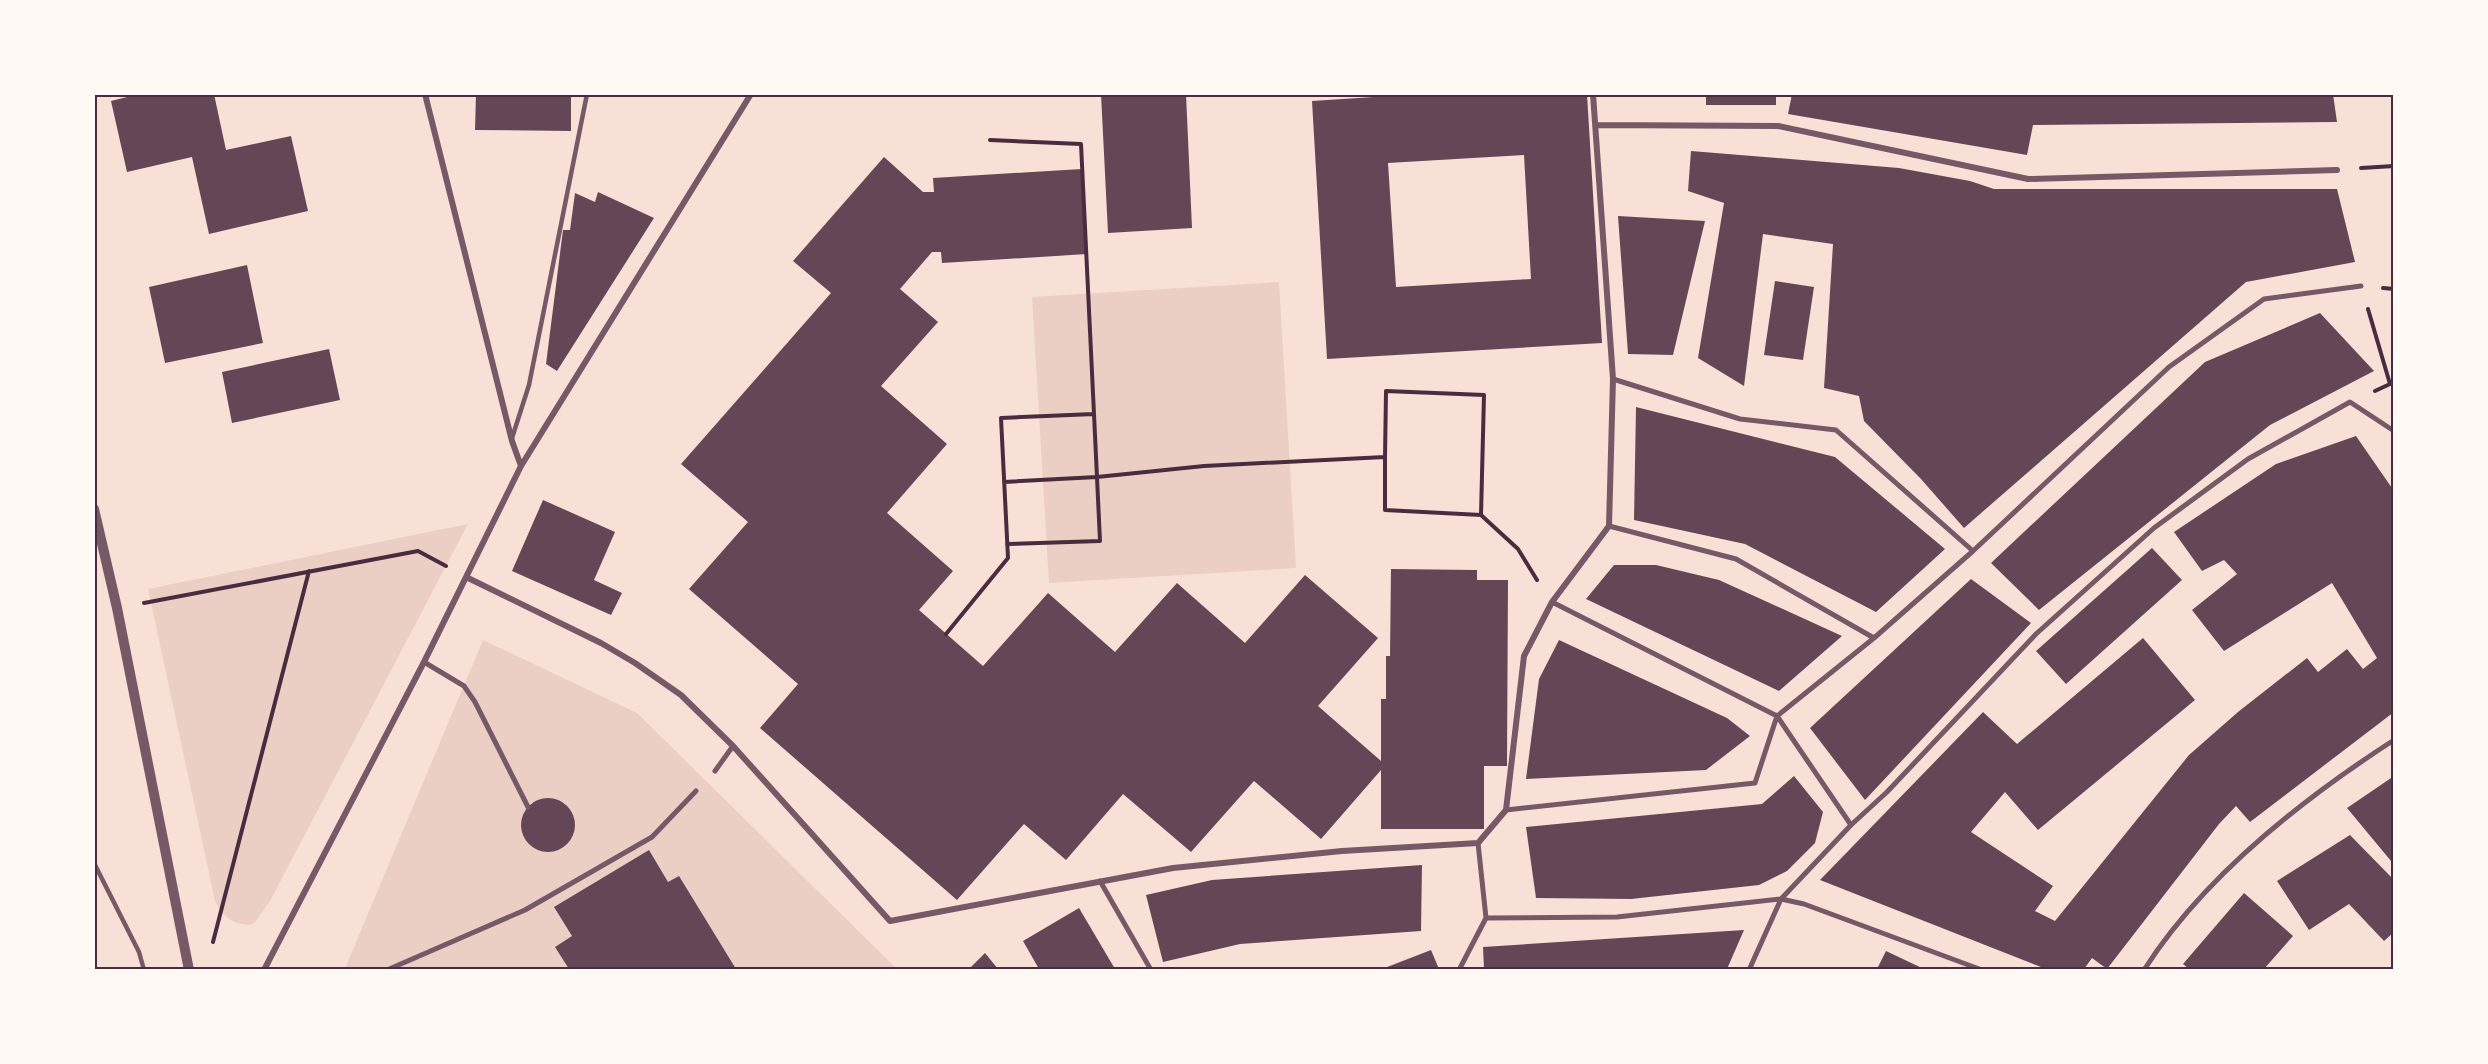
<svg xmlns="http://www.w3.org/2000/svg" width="2488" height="1064" font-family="'IBM Plex Sans',sans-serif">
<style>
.green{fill:#ebcfc5}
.building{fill:#644757;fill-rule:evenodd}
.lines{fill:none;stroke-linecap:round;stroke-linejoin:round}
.path{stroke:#4a2c40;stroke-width:4}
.service{stroke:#755966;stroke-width:4.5}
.pedestrian{stroke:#755966;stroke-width:5}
.minor{stroke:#755966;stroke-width:6}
.tertiary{stroke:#755966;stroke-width:10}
.neatline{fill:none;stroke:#4a2c40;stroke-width:2}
</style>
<rect width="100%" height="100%" fill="#f7e1d7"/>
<path class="green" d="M1279 282 1296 568 1049 583 1032 297Z
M468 524 270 901 257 920 251 925C232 925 223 916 215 901L148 589Z
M483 640 637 713 897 969 347 970 346 966Z"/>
<path class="building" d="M139 94H214L226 150 291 136 308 211 209 234 192 157 127 172 111 101Z
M476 94H571V131L475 130Z
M1101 94H1186L1192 228 1108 233Z
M1420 94H1587L1602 343 1327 359 1312 101ZM1524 155 1531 279 1396 287 1388 163Z
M1706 94H1776V105H1706Z
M1792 94H2333L2337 122 2033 125 2027 155 1788 114Z
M1691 151 1899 168 1970 181 1994 189H2337L2355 262 2246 282 1964 528 1921 479 1864 421 1859 396 1824 388 1833 244 1763 234 1744 386 1698 358 1724 203 1688 191Z
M884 157 923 192H934L933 178 1082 169 1087 254 942 263 941 252H932L900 289 938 322 881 386 947 444 887 513 953 571 919 610 983 666 1048 593 1115 652 1177 583 1245 643 1305 575 1378 638 1318 706 1381 761V699H1386V656H1390L1391 569 1477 570V580H1508L1507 766H1484V829H1381V770L1321 839 1254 781 1191 852 1123 794 1066 860 1024 824 957 900 760 728 798 684 689 589 748 522 681 464 831 293 793 261Z
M598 192 654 218 557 371 546 364 563 230H570L575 193 595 202Z
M1618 216 1705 221 1673 355 1628 354Z
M247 265 263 343 165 363 149 287Z
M1775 281 1814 287 1803 360 1764 355Z
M2320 313 2374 371 2270 425 2039 610 1991 563 2205 362Z
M329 349 340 400 232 423 222 372Z
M1636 407 1835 457 1945 549 1876 612 1745 544 1634 520Z
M2356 436 2394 491V712L2250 822 2236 806 2219 824 2107 969 2092 958 2084 969H2046L1820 880 1983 712 2017 744 2143 638 2195 700 2038 830 2005 792 1971 832 2053 886 2035 911 2055 921 2189 755 2238 712 2307 658 2318 672 2347 649 2363 669 2377 658 2332 583 2224 651 2192 610 2237 574 2224 560 2202 571 2174 532 2276 464Z
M543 500 615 532 594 580 622 593 611 615 512 571Z
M2152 548 2182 580 2066 684 2036 651Z
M1614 565H1656L1719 580 1842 636 1779 691 1586 599Z
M1971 579 2031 623 1865 800 1810 728Z
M1559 640 1727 718 1750 736 1706 770 1526 779 1539 679Z
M1794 776 1823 812 1815 843 1787 871 1759 885 1631 899 1536 898 1526 827 1762 804Z
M2394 776V859L2391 861 2347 808Z
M521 825a27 27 0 1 1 54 0a27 27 0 1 1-54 0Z
M2350 835 2394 880V932L2384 941 2349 904 2309 930 2277 881Z
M649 850 668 882 679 876 736 969H569L555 947 572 936 554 907Z
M1422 865 1421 931 1240 944 1163 962 1146 895 1212 880Z
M2244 893 2293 936 2264 969H2189L2183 964Z
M1079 908 1115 969H1039L1023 941Z
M1744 930 1727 969H1484L1483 947Z
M1431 950 1439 969H1382Z
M1886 951 1924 969H1877Z
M985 953 998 969H969Z"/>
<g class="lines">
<path class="path" d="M2361 168 2394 166
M2383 288 2394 289
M2368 309 2390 384 2375 391
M1004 482 1097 477 1204 466 1385 457V510L1481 515 1484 395 1386 391 1385 457
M1481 515 1518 549 1537 580
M1007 544 1100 541 1094 414
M144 603 418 551 446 566
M946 634 1008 558 1001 418 1094 414 1081 144 990 140
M213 942 309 571"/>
<path class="service" d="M512 438 529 385 587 94
M94 863 139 952 144 970"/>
<path class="pedestrian" d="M1613 379 1740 419 1836 430 1973 551
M1609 526 1736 559 1874 638
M1552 602 1777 716 1851 825
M424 662 464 686 475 702 528 807
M1777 716 1874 638 1973 551 2169 367 2264 299 2361 286
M715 771 733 746
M1506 810 1755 783 1777 716
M1100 881 1151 970
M1486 918 1617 917 1781 899 1804 904 1982 970
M387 970 525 910 652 837 696 791
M1459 970 1486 918 1478 843
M1749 970 1781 899 1851 825 1887 792 2036 634 2154 528 2248 459 2350 402 2394 431
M2144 970C2204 876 2301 800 2394 740"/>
<path class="minor" d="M425 94 512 441 521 466
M1596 125 1778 126 2028 179 2337 170
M466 577 601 643 635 663 681 695 733 746 890 921 1173 868 1342 851 1478 843 1506 810 1524 656 1552 602 1609 526 1613 379 1593 94
M264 970 424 662 521 466 751 94"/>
<path class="tertiary" d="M94 509 117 608 189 970"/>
</g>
<rect width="2488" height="1064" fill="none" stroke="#fffaf5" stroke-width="192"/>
<rect x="96" y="96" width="2296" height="872" class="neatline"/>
</svg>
